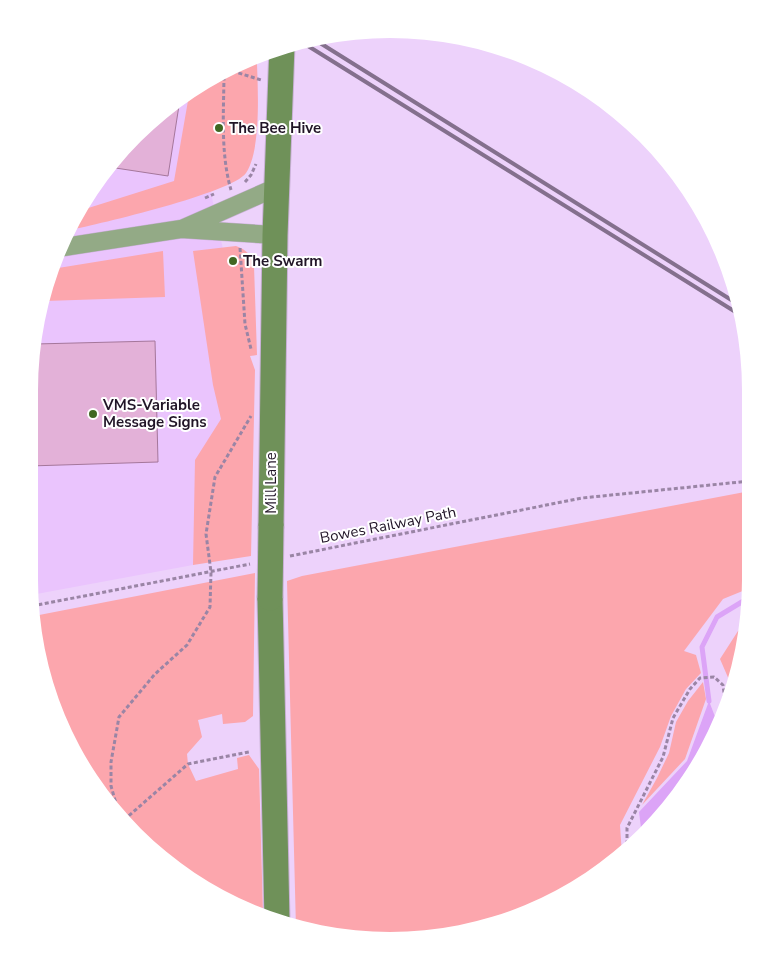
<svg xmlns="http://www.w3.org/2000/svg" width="780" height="969" font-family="'Nunito Sans',sans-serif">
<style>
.built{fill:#eac4fd}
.green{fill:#fca6ad}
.water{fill:#dca4f7}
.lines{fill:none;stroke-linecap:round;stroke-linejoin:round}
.stream{stroke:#dca4f7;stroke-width:5}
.building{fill:#e3b1d8;stroke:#a5779b}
.street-casing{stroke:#c8b0d5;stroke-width:19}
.secondary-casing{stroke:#c8b0d5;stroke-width:27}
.path{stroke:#9a85a5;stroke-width:3;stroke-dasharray:4 2.5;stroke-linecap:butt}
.street{stroke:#93aa86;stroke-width:18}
.secondary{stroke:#6f9159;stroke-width:25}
.rail{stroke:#84708d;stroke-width:4}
.secondary-bridge-casing{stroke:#c8b0d5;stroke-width:27;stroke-linecap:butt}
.secondary-bridge{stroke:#6f9159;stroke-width:25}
.poi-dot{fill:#406722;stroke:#fff;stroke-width:2}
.labels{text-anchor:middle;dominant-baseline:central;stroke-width:4;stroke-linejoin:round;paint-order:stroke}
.poi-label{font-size:15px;font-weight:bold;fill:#211527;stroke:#fff;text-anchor:start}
.street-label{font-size:15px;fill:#211527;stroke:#fff}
</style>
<rect width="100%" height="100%" fill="#edd2fb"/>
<path class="built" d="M209 79 207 153 211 193 224 254 240 392 204 471 193 565 31 595 29 579 30 366 56 252 119 152 170 103Z"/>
<path class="green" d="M259 55 257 64C258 91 261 151 246 173 232 193 99 224 70 230L82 210 174 181 189 95 187 93 230 66Z
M236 246C247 250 251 255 254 266L257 355 250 356 255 370 251 556 193 565 195 460 221 419 213 385 193 251Z
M163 251 165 297 45 301 52 269Z
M750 491V588L723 599 684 651 696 655 701 673 686 689 671 716 660 747 620 825 622 855 550 903 461 933 367 939 296 928 287 581 302 576Z
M255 573 253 716 245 722 223 724 222 714 198 720 202 737 187 754 188 764 196 781 238 769 237 758 249 755 259 769 263 914 209 892 134 834 77 759 41 672 34 616Z
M746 628 739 672 733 689 720 659 738 631Z
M703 682 706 699 685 759 642 805 657 778 669 753 676 722 688 701Z"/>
<path class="water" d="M709 701 719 727 714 739 676 799 642 836 639 812 687 761Z"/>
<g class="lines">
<path class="stream" d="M709 701 702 647 717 617 750 597"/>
</g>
<path class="building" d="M178 98 180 99 168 176 109 167 119 152 170 103Z
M155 341 158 462 29 466 30 366 35 344Z"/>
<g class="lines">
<g class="street-casing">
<path id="street" d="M184 228 277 187
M58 248 181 229 275 235"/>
</g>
<g class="secondary-casing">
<path id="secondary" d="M271 526 275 235 282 46
M270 598 277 920"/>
</g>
<path class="path" d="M226 69 261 80
M224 70C224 110 220 152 231 190
M245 182 251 175 256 164
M205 198 214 194
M240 248 245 324 251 349
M290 556 582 498 750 481
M32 606 250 564
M119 814 111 786V762L119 717 155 674 187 645 210 607 211 572 206 534 215 477 251 416
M124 820 188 764 249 752
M627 851V828L663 757 673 718 690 689 700 678 714 677 723 685 726 708"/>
<use href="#street" class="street"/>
<use href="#secondary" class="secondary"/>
<path class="rail" d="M312 38 741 306
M300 41 742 316"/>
<g class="secondary-bridge-casing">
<path id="secondary-bridge" d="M270 598 271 526"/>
</g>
<use href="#secondary-bridge" class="secondary-bridge"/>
</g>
<g class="poi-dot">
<circle cx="219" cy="128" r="5"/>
<circle cx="233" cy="261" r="5"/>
<circle cx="93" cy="414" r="5"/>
</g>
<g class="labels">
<g class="poi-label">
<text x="229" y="128">The Bee Hive</text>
<text x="243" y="261">The Swarm</text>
<text x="103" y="405">VMS-Variable<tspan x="103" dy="17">Message Signs</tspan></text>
</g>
<g class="street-label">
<text transform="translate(271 483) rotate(-90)">Mill Lane</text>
<text transform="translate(388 525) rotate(-11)">Bowes Railway Path</text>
</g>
</g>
<path d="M0 0H780V969H0ZM390 38H390A352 352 0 0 1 742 390V580A352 352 0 0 1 390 932H390A352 352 0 0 1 38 580V390A352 352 0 0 1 390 38Z" fill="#fff" fill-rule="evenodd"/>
</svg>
